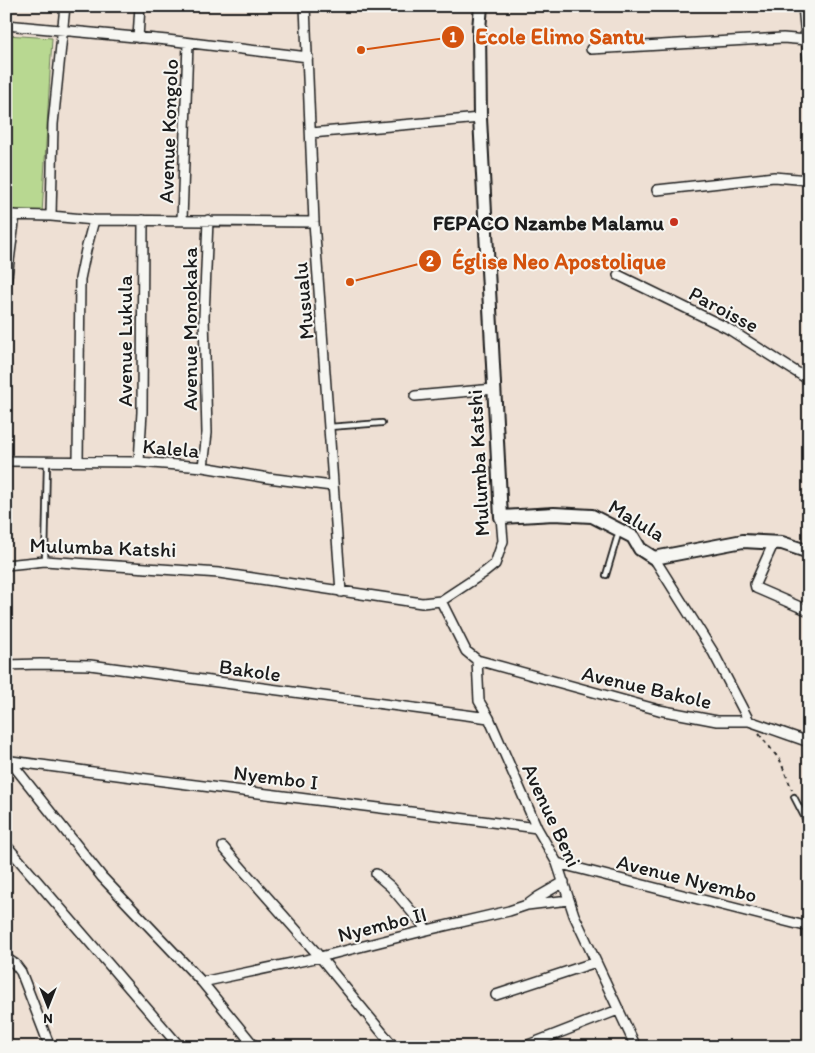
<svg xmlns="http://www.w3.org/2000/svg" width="815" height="1053" font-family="Itim,sans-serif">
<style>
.green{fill:#b8d891;stroke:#6a7a56}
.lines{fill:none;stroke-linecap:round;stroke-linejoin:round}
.lane-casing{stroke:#1c1c1c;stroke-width:8}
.street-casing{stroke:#1c1c1c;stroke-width:12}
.secondary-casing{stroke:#1c1c1c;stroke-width:16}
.path{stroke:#1c1c1c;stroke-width:2;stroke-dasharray:4 4;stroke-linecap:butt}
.lane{stroke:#f6f6f2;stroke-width:4.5}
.street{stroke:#f6f6f2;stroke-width:9}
.secondary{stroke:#f6f6f2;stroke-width:12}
.poi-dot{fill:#c8321e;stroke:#f6f6f2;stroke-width:2}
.labels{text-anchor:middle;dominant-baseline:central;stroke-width:4;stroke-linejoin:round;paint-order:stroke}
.street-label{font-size:21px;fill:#1c1c1c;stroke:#f6f6f2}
.poi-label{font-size:21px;font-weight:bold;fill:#1c1c1c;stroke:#f6f6f2;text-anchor:end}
.leader{fill:none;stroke:#d4530e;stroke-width:2}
.callout-dot{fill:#d4530e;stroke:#f6f6f2;stroke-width:2}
.mark-label{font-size:15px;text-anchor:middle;font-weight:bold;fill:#fff}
.callout-label{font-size:22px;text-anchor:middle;font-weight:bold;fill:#d4530e;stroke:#f6f6f2;stroke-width:4;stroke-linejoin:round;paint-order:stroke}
</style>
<rect width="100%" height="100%" fill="#eee0d4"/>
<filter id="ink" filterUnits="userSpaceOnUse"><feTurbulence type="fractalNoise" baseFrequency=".02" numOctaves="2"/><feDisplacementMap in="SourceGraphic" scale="10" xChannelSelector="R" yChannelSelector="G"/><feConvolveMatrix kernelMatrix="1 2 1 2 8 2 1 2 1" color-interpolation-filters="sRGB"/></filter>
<g filter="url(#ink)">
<path class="green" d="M6 35 52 38 42 214 6 211Z"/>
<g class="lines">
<g class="lane-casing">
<path id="lane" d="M329 427 382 423
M45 561 47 461
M606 575 619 531
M794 797 809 826"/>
</g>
<g class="street-casing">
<path id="street" d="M305 6 314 222 341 592
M803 6 809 68
M6 25 167 40 308 57
M138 38 140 6
M591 49 783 38 807 40
M311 133 480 118
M657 190 774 177 809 180
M6 215 51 216 94 220 314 222
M51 216 53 124 65 6
M182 220 188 43
M618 275 727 328 809 380
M6 284 15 215
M415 396 494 389
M6 461 139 462 203 467 268 478 332 486
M78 461 80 279 86 250 94 220
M139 462 142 412 143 220
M203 467 207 433 204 317 208 220
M774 542 755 584 756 588 809 611
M654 558 713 652 749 721
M6 565 45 561 219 573 422 603 441 601 485 572 495 564 503 541 501 517
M441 601 466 651 477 660 479 701 489 718 537 828 557 863 574 915 636 1047
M477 660 659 710 717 721H749L809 742
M6 665 40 664 90 665 489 718
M6 756 102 877 202 982 255 1047
M11 761C186 785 362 805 537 828
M6 845 180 1047
M223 847 320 957 394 1047
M557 863 809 927
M376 874 391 887 427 930
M527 905 569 900
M6 958 15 964 21 972 50 1047
M202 982 320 957 427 930 509 911 527 905 538 897 564 882
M496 995 596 962
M523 1047 618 1010"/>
</g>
<g class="secondary-casing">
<path id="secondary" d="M481 6 479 29 480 118 501 517 554 514 592 516 633 537 640 549 654 558 743 541 782 543 809 552"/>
</g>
<path class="path" d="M759 734 780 760 792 790"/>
<use href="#lane" class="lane"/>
<use href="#street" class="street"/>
<use href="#secondary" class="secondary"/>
</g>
</g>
<circle class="poi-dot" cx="674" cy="222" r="5"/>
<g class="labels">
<g class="street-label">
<text transform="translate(168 131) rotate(-88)">Avenue Kongolo</text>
<text transform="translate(303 301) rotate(-95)">Musualu</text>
<text transform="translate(724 309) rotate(28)">Paroisse</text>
<text transform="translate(189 329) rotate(-90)">Avenue Monokaka</text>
<text transform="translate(124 341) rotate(-90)">Avenue Lukula</text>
<text transform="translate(171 448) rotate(5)">Kalela</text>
<text transform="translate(478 463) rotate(-93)">Mulumba Katshi</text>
<text transform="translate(637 520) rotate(31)">Malula</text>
<text transform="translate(103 547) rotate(2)">Mulumba Katshi</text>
<text transform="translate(250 670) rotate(8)">Bakole</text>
<text transform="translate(647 687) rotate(13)">Avenue Bakole</text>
<text transform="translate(276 777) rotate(7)">Nyembo I</text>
<text transform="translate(552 815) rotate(65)">Avenue Beni</text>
<text transform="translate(687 878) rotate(14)">Avenue Nyembo</text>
<text transform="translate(382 924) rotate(-14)">Nyembo II</text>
</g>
<g class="poi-label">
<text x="664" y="222">FEPACO Nzambe Malamu</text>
</g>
</g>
<path class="leader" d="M361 50L453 37M350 282L430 261"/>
<g class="callout-dot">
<circle cx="361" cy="50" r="5"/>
<circle cx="350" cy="282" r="5"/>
<circle cx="453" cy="37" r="12"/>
<circle cx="430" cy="261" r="12"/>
</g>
<g class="mark-label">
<text x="453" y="42">1</text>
<text x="430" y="266">2</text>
</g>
<g class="callout-label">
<text x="560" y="44">Ecole Elimo Santu</text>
<text x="559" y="269">Église Neo Apostolique</text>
</g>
<rect width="815" height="1053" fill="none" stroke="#f6f6f2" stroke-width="25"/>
<rect x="12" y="12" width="790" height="1028" fill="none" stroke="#1c1c1c" stroke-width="2" filter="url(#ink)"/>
<g transform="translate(48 1006) rotate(180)" stroke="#f6f6f2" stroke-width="4" paint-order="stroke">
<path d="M0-4L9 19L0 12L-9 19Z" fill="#1c1c1c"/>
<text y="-8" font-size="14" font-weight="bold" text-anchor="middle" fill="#1c1c1c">N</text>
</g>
</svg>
